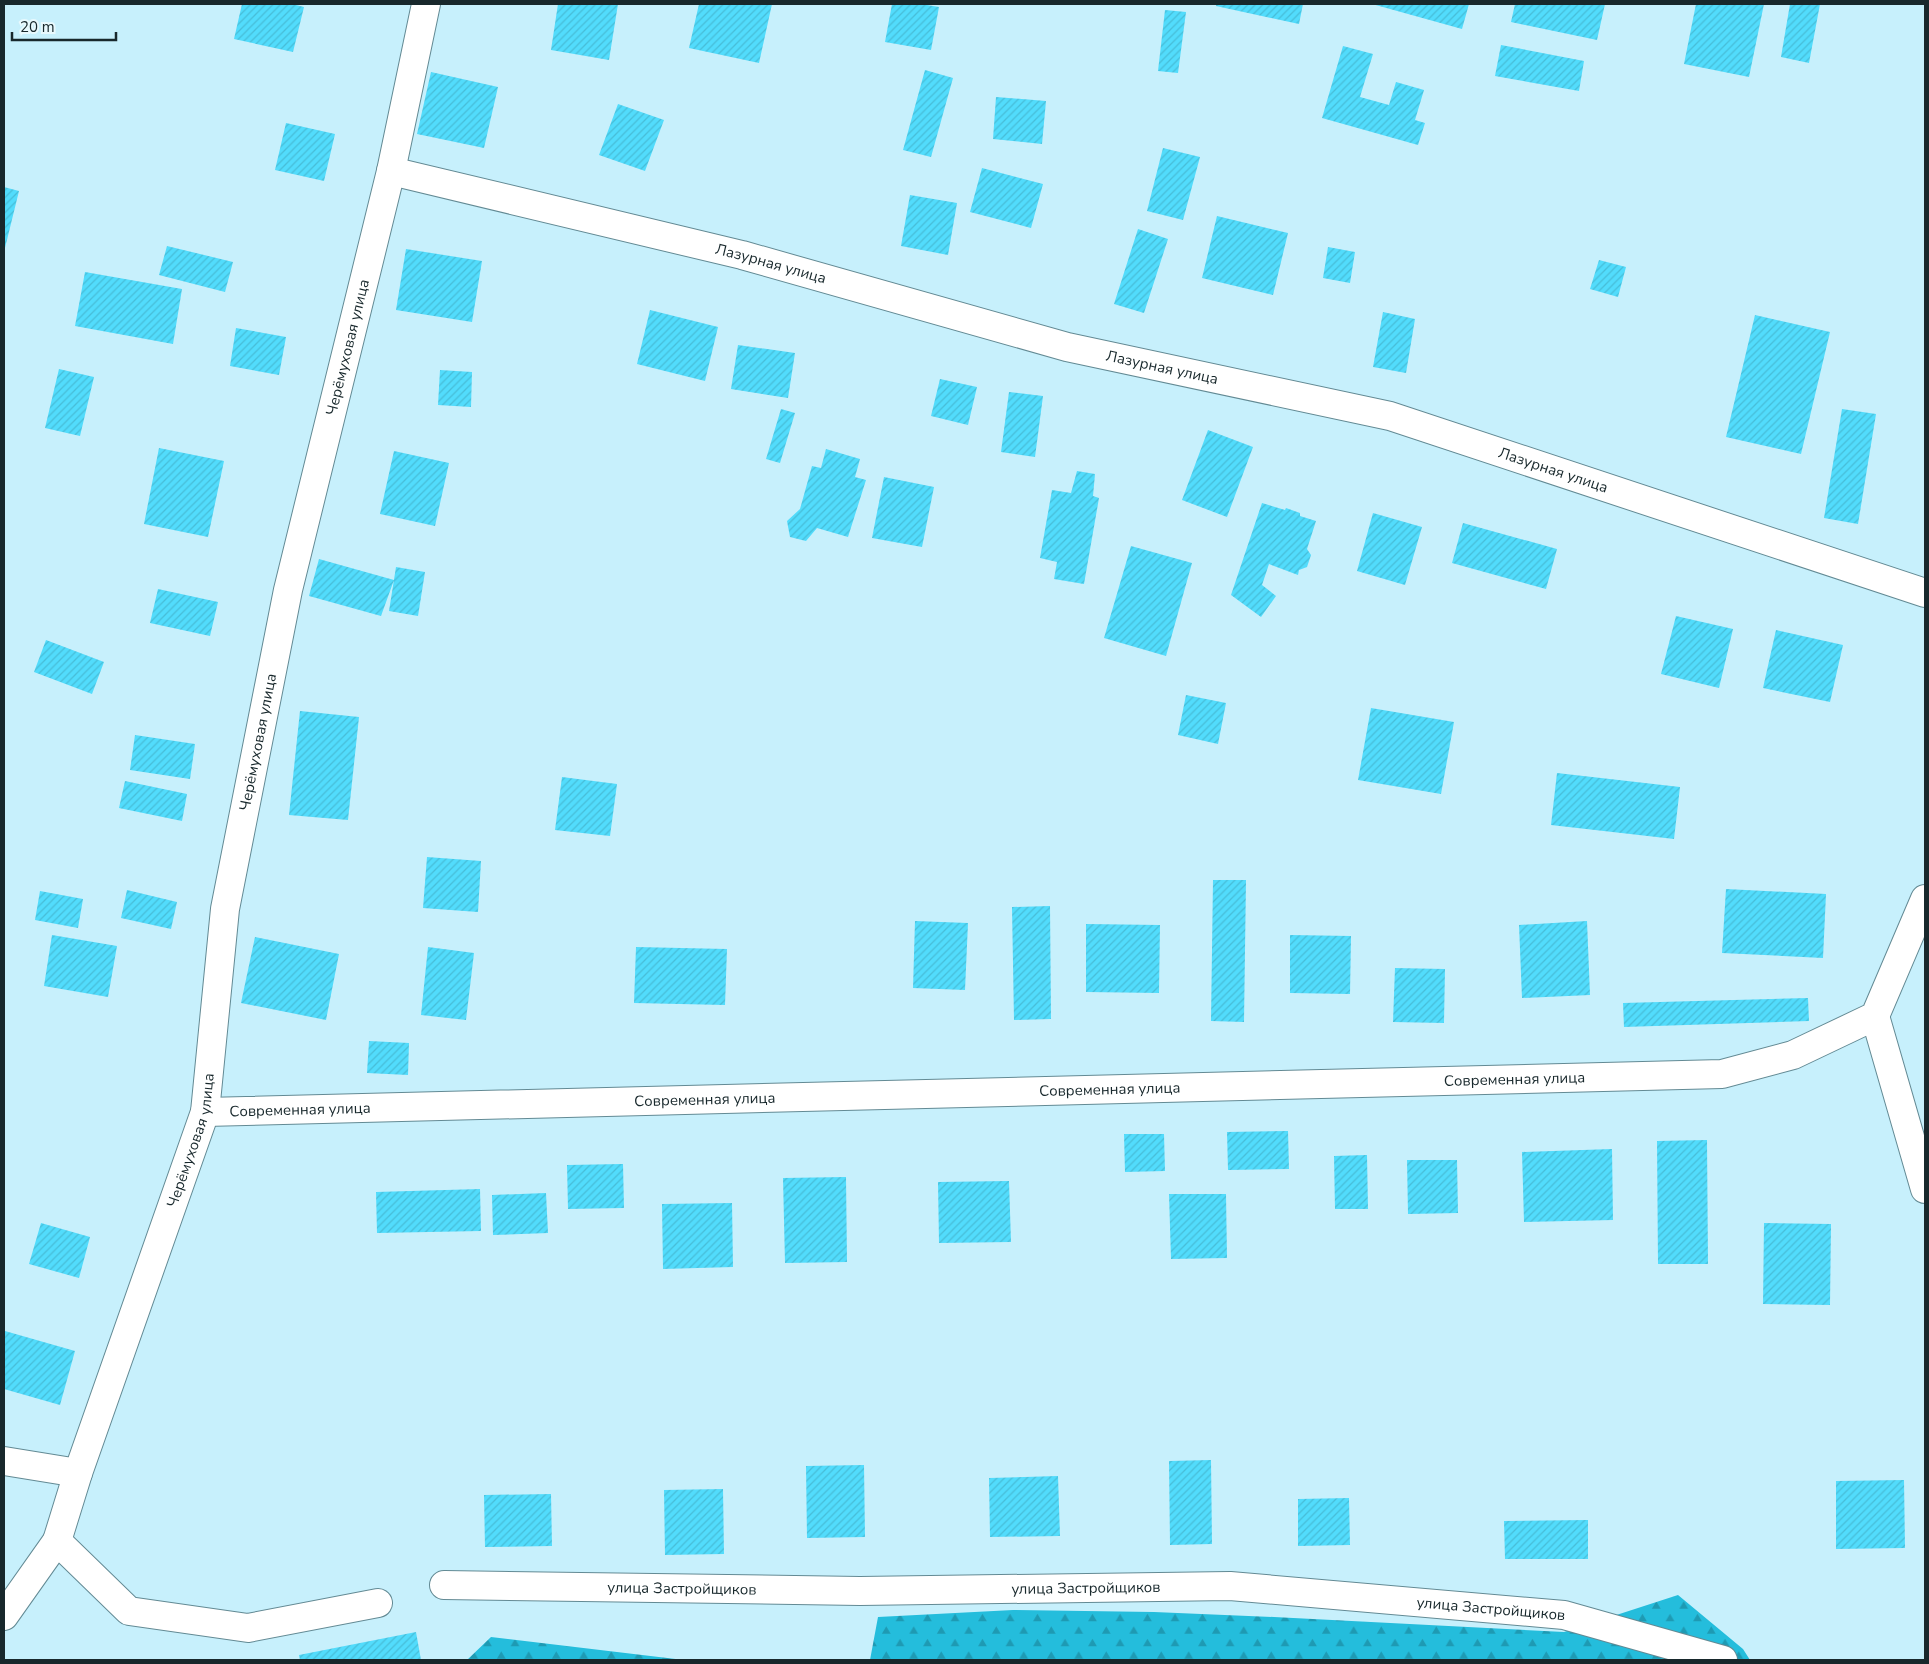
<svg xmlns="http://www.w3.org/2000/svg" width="1929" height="1664" font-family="'Nunito Sans',sans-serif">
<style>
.forest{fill:url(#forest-firs)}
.building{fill:url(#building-hatch)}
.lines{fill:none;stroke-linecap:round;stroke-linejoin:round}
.minor-casing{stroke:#638a94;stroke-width:30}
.minor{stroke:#fff;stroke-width:28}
.labels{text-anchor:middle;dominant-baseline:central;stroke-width:4;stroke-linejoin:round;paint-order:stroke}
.street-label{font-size:15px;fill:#18282c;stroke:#e8f9fd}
</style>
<defs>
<pattern id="forest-firs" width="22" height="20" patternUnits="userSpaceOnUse" patternTransform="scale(1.25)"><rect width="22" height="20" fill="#24bddc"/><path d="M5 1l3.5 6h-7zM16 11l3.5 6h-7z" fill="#1e9ab3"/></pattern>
<pattern id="building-hatch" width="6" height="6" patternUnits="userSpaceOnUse" patternTransform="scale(1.25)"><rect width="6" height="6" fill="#52dcfc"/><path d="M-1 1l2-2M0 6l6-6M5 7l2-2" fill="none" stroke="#47bdd8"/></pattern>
</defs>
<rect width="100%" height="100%" fill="#c7f0fc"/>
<path class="forest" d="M1678 1595 1743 1649 1750 1660H870L878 1617 1013 1610 1154 1612 1274 1617 1564 1632Z
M491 1637 684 1660H467Z"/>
<path class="building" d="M242 4H292L304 7 293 52 234 39Z
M558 4H618L609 60 551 50Z
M699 4H772L759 63 689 48Z
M892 4H921L939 7 931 50 885 42Z
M1216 4H1303L1299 24 1216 6Z
M1372 4H1469L1462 29Z
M1515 4H1605L1597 40 1511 22Z
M1696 4H1764L1749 77 1684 64Z
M1790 4H1820L1809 63 1781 57Z
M1165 10 1186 12 1178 73 1158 71Z
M1501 45 1584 61 1579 91 1495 76Z
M1343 46 1373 54 1360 97 1389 105 1396 82 1424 90 1415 120 1425 123 1418 145 1322 118Z
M925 70 953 78 931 157 903 150Z
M431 72 498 87 484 148 417 134Z
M996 97 1046 101 1042 144 993 139Z
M618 104 664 120 645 171 599 155Z
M286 123 335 134 324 181 275 170Z
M1163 148 1200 157 1183 220 1147 211Z
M982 168 1043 184 1031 228 970 212Z
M4 187 19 191 4 252Z
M910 195 957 203 948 255 901 246Z
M1217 216 1288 233 1273 295 1202 278Z
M1138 229 1168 239 1144 313 1114 304Z
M167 246 233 262 225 292 159 275Z
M1328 247 1355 252 1350 283 1323 278Z
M406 249 482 261 472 322 396 310Z
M1599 260 1626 267 1618 297 1590 289Z
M85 272 182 289 173 344 75 326Z
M650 310 718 327 705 381 637 364Z
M1383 312 1415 319 1406 373 1373 367Z
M1755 315 1830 332 1801 454 1726 437Z
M236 328 286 337 279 375 230 366Z
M738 345 795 353 788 398 731 389Z
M59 369 94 377 80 436 45 428Z
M440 370 472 372 471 407 438 405Z
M940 379 977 387 968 425 931 416Z
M1009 392 1043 396 1035 457 1001 452Z
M781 409 795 413 780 463 766 459Z
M1842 409 1876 414 1858 524 1824 518Z
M1208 430 1253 447 1227 517 1182 500Z
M159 448 224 461 208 537 144 524Z
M826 449 860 459 855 477 866 480 848 537 817 528 806 541 790 537 787 521 800 509 812 466 821 468Z
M394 451 449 463 435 526 380 514Z
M1077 471 1095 474 1093 496 1099 498 1084 584 1054 579 1057 562 1040 558 1052 490 1071 493Z
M884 477 934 487 922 547 872 538Z
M1262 503 1285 510 1286 508 1300 513V516L1316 521 1307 549 1311 555 1307 567 1299 570 1298 575 1269 564 1262 585 1276 596 1261 617 1231 595Z
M1373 513 1422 527 1405 585 1357 571Z
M1463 523 1557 549 1546 589 1452 563Z
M1131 546 1192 563 1166 656 1104 638Z
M319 559 394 580 381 616 309 596Z
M396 567 425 572 418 616 389 611Z
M158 589 218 602 210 636 150 623Z
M1676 616 1733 629 1719 688 1661 674Z
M1776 630 1843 645 1830 702 1763 688Z
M46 640 104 662 92 694 34 672Z
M1186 695 1226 703 1218 744 1178 735Z
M1371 708 1454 722 1441 794 1358 780Z
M300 711 359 717 348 820 289 815Z
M135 735 195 744 190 779 130 770Z
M1557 773 1680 787 1674 839 1551 825Z
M562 777 617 784 610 836 555 830Z
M125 781 187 794 182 821 119 808Z
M427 857 481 861 478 912 423 908Z
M1213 880H1246L1244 1022 1211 1021Z
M1726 889 1826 894 1823 958 1722 953Z
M127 890 177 902 171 929 121 918Z
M40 891 83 899 78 928 35 920Z
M1050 906 1051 1019 1014 1020 1012 907Z
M915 921 968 923 965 990 913 988Z
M1587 921 1590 995 1522 998 1519 925Z
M1086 924 1160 925 1159 993 1086 992Z
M52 935 117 946 108 997 44 986Z
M1290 935 1351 936 1350 994 1290 993Z
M255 937 339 954 326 1020 241 1003Z
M428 947 474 953 466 1020 421 1015Z
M636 947 727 949 725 1005 634 1003Z
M1395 968 1445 969 1444 1023 1393 1022Z
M1808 998 1809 1021 1624 1027 1623 1003Z
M369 1041 409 1043 408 1075 367 1073Z
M1288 1131 1289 1169 1228 1170 1227 1132Z
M1124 1134H1164L1165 1171 1125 1172Z
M1707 1140 1708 1264H1658L1657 1141Z
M1612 1149 1613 1220 1524 1222 1522 1152Z
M1367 1155 1368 1209H1335L1334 1156Z
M1407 1160H1457L1458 1213 1408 1214Z
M623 1164 624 1208 568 1209 567 1165Z
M846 1177 847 1262 785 1263 783 1178Z
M1009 1181 1011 1242 939 1243 938 1182Z
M480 1189 481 1231 377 1233 376 1192Z
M546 1193 548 1233 493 1235 492 1195Z
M1169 1194H1226L1227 1258 1171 1259Z
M732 1203 733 1267 663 1269 662 1204Z
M41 1223 90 1237 79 1278 29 1264Z
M1764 1223 1831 1224 1830 1305 1763 1304Z
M5 1331 75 1351 60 1405 4 1389Z
M1211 1460 1212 1544 1170 1545 1169 1461Z
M864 1465 865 1537 807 1538 806 1466Z
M1058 1476 1060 1536 990 1537 989 1478Z
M1904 1480 1905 1548 1836 1549V1481Z
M723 1489 724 1554 665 1555 664 1490Z
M551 1494 552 1546 485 1547 484 1495Z
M1349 1498 1350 1545 1298 1546V1499Z
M1588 1520V1559H1505L1504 1521Z
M416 1632 421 1660H300L299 1655Z"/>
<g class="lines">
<g class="minor-casing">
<g id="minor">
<path id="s1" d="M391 171 742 255 1067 347 1390 416 1925 593"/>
<path d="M1875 1016 1925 1189"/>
<path id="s2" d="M205 1112 1722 1074 1793 1055 1875 1016 1925 899"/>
<path d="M4 1461 78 1473"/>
<path id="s3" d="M444 1585 860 1591 1230 1586 1564 1615 1723 1660"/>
<path id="s4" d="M378 1603 248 1628 129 1611 57 1541 78 1473 205 1112 225 909 288 590 391 171 426 4"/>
<path d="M4 1616 57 1541"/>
</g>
</g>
<use href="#minor" class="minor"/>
</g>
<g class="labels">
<g class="street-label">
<text stroke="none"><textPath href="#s1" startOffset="391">Лазурная улица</textPath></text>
<text stroke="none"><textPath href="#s4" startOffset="1586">Черёмуховая улица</textPath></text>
<text stroke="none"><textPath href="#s1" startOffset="796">Лазурная улица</textPath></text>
<text stroke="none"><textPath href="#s1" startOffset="1201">Лазурная улица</textPath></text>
<text stroke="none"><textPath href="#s4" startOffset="1181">Черёмуховая улица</textPath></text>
<text stroke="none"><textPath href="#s2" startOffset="1310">Современная улица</textPath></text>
<text stroke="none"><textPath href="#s2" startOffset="905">Современная улица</textPath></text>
<text stroke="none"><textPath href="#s2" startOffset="500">Современная улица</textPath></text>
<text stroke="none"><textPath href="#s2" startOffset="95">Современная улица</textPath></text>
<text stroke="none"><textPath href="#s4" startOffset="776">Черёмуховая улица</textPath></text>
<text stroke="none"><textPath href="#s3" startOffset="642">улица Застройщиков</textPath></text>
<text stroke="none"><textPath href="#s3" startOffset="238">улица Застройщиков</textPath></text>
<text stroke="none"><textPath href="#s3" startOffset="1048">улица Застройщиков</textPath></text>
</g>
</g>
<rect width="1929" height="1664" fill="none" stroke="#18282c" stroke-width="10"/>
<path d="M12 32v8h104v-8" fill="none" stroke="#18282c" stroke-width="2.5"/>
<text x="20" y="32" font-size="15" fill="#18282c" stroke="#e8f9fd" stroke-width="4" paint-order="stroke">20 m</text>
</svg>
